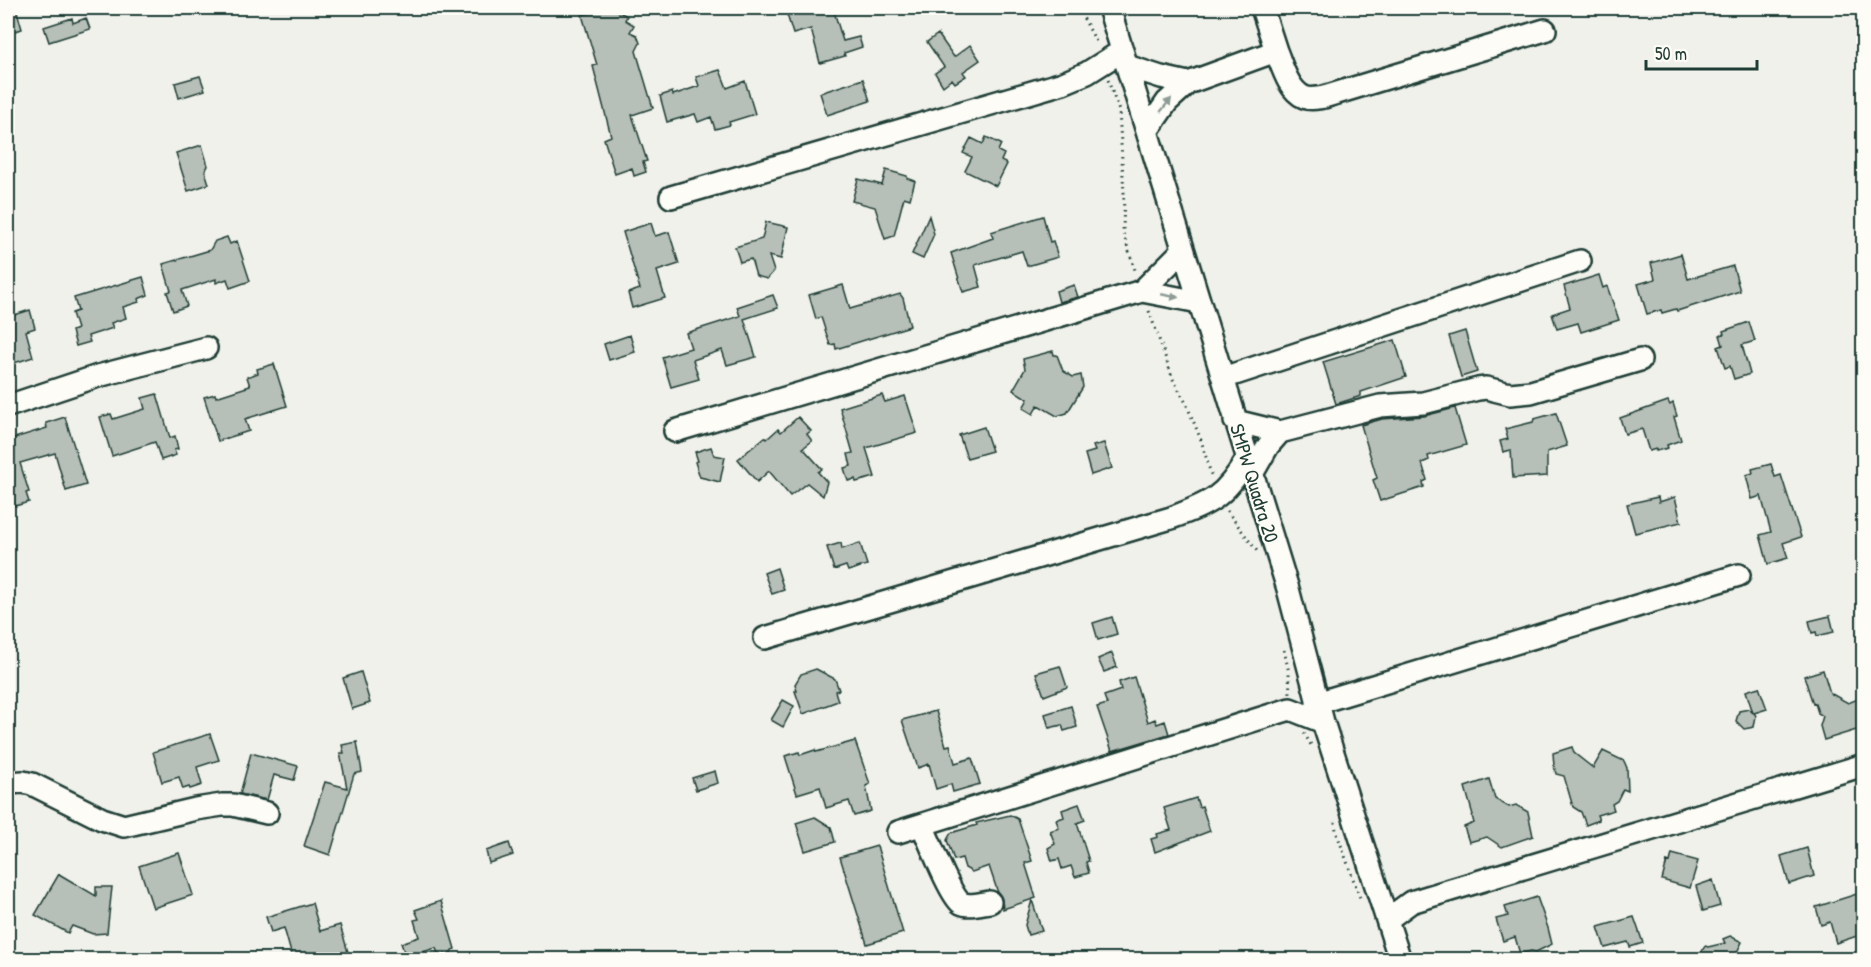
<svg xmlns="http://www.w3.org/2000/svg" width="1871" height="967" font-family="'Patrick Hand',sans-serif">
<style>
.building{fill:#b6bfb8;stroke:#1f3d34;stroke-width:1.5}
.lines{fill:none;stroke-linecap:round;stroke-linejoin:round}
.minor-casing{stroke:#1f3d34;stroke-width:26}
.path{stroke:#1f3d34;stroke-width:3;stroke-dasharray:1.5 4.5;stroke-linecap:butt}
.minor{stroke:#fdfcf7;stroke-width:21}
.oneway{fill:#8e9c96}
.labels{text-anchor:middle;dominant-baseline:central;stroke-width:4.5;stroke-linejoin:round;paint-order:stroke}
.street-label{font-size:20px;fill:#1f3d34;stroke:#fdfcf7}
</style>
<rect width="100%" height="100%" fill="#f0f1eb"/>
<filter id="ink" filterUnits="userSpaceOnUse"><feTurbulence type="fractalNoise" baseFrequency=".0167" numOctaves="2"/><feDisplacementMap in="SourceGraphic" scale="12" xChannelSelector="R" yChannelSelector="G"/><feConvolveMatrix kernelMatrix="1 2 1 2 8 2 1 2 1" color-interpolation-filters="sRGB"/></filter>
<g filter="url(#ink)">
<path class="building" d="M8 8H16L22 29 8 33Z
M612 8 627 16 625 20 634 25 630 32 637 35 640 43 636 51 653 108 632 115 647 161 643 162 646 172 634 176 632 168 615 174 604 139 611 136 593 66 597 65 582 15Z
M785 8H833L843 41 859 37 862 47 844 53 845 56 820 63 811 29 793 34Z
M72 18 73 23 86 18 90 29 49 42 44 27Z
M938 34 954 57 970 45 980 60 963 72 966 76 955 83 952 79 943 86 935 73 944 67 927 42Z
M720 70 727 88 745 81 755 114 729 122 730 125 715 129 711 117 698 122 695 114 667 122 660 96 672 92 673 95 699 86 696 77Z
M200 76 205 90 179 98 175 83Z
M863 79 870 101 827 115 820 93Z
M986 137 1001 144 998 151 1004 154 1001 161 1007 164 996 186 965 171 972 157 963 153 971 138 983 144Z
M202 145 208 166 205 171 209 184 188 191 176 153Z
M886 170 907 176V178L915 181 910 199 904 197 894 236 885 239 875 207 852 201 858 179 882 185Z
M929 216 934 234 923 259 912 254Z
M1043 216 1050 242 1053 241 1058 257 1027 266 1022 251 975 265 981 287 963 292 951 253 993 238 991 232Z
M766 222 788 227 781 259 769 256 774 271 767 279 756 276 751 259 740 262 735 247 762 239Z
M651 223 655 236 669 232 679 264 657 271 665 298 632 308 628 293 640 289 623 232Z
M227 237 230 244 237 241 250 281 230 288 227 279 216 283V279L182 290 187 306 173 311 167 292 171 291 163 264 210 250 215 241Z
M1681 254 1688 279 1733 266 1740 291 1677 311 1676 309 1662 313 1661 310 1647 314 1638 284 1655 279 1651 263Z
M1599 275 1603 288 1607 286 1619 320 1581 332 1578 323 1557 329 1552 314 1570 308 1564 286Z
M143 277 148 295 138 299 139 302 123 307 126 318 111 323 113 328 88 336 90 342 76 346 72 331 77 329 72 313 78 311 74 298Z
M843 285 850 309 900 294 903 298 910 326 836 349 835 344 830 345 821 317 816 319 809 295Z
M1074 285 1078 297 1059 302 1056 291Z
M773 295 778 308 744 319 756 357 727 365 722 350 693 360 699 379 671 387 662 357 691 348 686 333 740 316 737 307Z
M30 310 35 328 26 331 33 357 11 364 10 359H8V317Z
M1749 322 1755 341 1742 345 1750 374 1734 379 1730 366 1725 368 1718 347 1723 345 1720 335 1724 334 1723 331Z
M1465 331 1477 372 1461 377 1449 336Z
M630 335 635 352 609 360 604 344Z
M1395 340 1406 377 1361 392V396L1336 404 1323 362Z
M1053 351 1054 355H1057L1063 371 1073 377 1081 375 1083 387 1067 413 1057 416 1038 405 1033 414 1023 408 1028 399 1013 390 1025 369 1023 359Z
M274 364 287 406 245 419 249 431 218 441 204 397 215 394 216 397 250 386 247 377 258 373 257 369Z
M157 394 170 438 175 436 178 449 174 450 176 455 161 460 155 442 112 456 100 417 111 414 113 419 145 409 142 398Z
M882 395 885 402 905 396 917 433 866 448 875 477 856 482 855 479 848 481 844 468 851 466 848 454 853 453 840 408Z
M1668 401 1670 405 1673 403 1677 416 1674 417 1681 440 1667 445 1668 448 1656 451V449L1649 451 1642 429 1625 434 1620 418Z
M1455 408 1466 445 1428 456 1429 460 1422 463 1427 480 1423 482 1424 487 1380 501 1373 480 1377 478 1361 425 1382 419 1424 416Z
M1556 413 1567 446 1547 452V476L1513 478 1511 450 1503 452 1500 441 1508 439 1505 429 1533 422 1534 419Z
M65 417 86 485 66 491 55 453 20 463 29 492 26 493 29 502 15 506 8 482V440L47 428 46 423Z
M798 417 811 431 807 434 812 441 803 448 822 469 818 472 827 482 823 496 807 483 790 496 769 471 757 482 738 459 765 437 767 439 778 429 781 432Z
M984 427 992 451 967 458 959 435Z
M1104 443 1112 468 1091 475 1085 454 1095 451 1093 446Z
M711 447 714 455 725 457 720 482 700 477 695 462 698 461 695 452Z
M1771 464 1775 477 1781 475 1801 537 1783 543 1788 558 1768 564 1760 535 1771 532 1761 496 1752 499 1746 475 1753 473 1752 469Z
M1658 497 1659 502 1675 497 1681 522 1635 533 1627 504Z
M841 543 842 549 860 543 867 565 848 571 846 566 834 570 827 547Z
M777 568 784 590 772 594 764 573Z
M1830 616 1834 632 1817 636 1816 632 1812 633 1809 621Z
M1112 617 1117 634 1098 640 1093 623Z
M1112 653 1117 667 1104 672 1098 659Z
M1060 666 1067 687 1044 696 1036 673Z
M816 669 835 679 839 690 835 691 838 701 803 714 795 691H797L795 684 801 674Z
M1823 670 1830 693 1848 703 1858 699 1863 702V728L1824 740 1820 726 1823 716 1818 713 1815 703 1813 704 1804 676Z
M361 672 370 703 352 709 343 678Z
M1134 677 1148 722 1155 719 1157 724 1165 721 1169 734 1112 751 1097 707 1107 704 1104 696 1121 690 1119 682Z
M1759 687 1767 709 1754 713 1756 716 1754 727 1744 729 1736 721 1739 711 1749 709 1753 713 1746 691Z
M783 700 794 706 783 727 771 720Z
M1071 706 1077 727 1064 731 1062 725 1049 728 1045 714Z
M936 711 946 746 950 745 955 763 972 758 980 784 953 792 951 784 936 789 929 764 918 768 902 720Z
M210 734 219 760 197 767 202 785 190 789 189 787 183 789 179 777 162 782 153 752Z
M855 741 870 784 866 786 871 811 854 816 849 801 826 808 820 787 797 794 785 756 799 752 800 755 815 750 816 752Z
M357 742 362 772 354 774 330 855 304 846 325 782 347 788 340 753H344L342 745Z
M1572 747 1574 753 1593 768 1603 751 1624 761 1627 768 1628 791 1623 789 1617 801 1612 804 1614 810 1597 815 1599 820 1586 825 1581 812 1573 807 1564 776 1556 774 1554 766 1553 753Z
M251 753 298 766 294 780 274 775 267 800 240 794Z
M715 771 718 783 696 790 692 778Z
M1489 779 1495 799 1509 807 1516 805 1528 812 1533 836 1502 847 1487 837 1469 842 1464 827 1474 823 1472 816 1473 815 1465 787Z
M1196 798 1199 807 1202 806 1210 831 1155 852 1151 839 1158 837 1157 834 1171 830 1164 808Z
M1079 804 1085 820 1077 823 1089 861 1086 862 1089 873 1075 877 1071 866 1062 869 1059 859 1052 861 1048 848 1055 844 1050 831 1059 828 1056 820 1064 817 1062 810Z
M1010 815 1018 819 1032 861 1025 863 1036 898 1003 909 1002 900 997 890 989 866 972 872 965 868 962 858 954 860 947 840 951 833 977 825 976 823Z
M815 817 831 827 835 842 805 851 796 823Z
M509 843 513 855 489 863 486 851Z
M877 846 903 933 867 944 840 857Z
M1807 848 1814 876 1789 884 1781 856Z
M179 853 193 895 153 908 139 866Z
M1672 854 1698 861 1690 888 1662 880 1667 861 1670 862Z
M59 874 96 896V887H112L107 933 93 934 72 926 68 933 35 915Z
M1713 880 1720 906 1703 911 1696 886Z
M1863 892V934L1836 943 1830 922 1821 925 1816 907Z
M1537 897 1548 928 1552 944 1536 952 1531 951 1520 954 1515 937 1503 941 1496 919 1508 916 1505 907Z
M1032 900 1042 931 1028 935 1025 925Z
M441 901 455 949 452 950 450 955 443 953 438 954 436 948 406 957 401 943 419 937 414 920 419 919 415 910Z
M312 903 320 931 340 925 348 952 324 960H293L284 928 271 932 266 917Z
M1634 917 1643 943 1630 947 1628 942 1605 948 1598 927Z
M1730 936 1742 942 1736 954 1728 956 1726 960H1697L1705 946 1708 947 1725 943 1723 939Z"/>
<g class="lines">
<g class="minor-casing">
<path id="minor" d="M1109 8 1288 589 1323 722 1400 960
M1262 8 1276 51
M1127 66 1161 77 1188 83
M1147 131 1167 102 1188 83 1276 51C1282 65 1288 90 1304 97 1310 100 1317 98 1324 97L1545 30
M671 197 1063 83 1087 73 1122 51
M1142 291 1199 302
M1223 378 1580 261
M8 406 98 376 206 348
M1235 421 1280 432 1380 406 1423 403 1478 389 1486 388 1510 394 1531 392 1640 360
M675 431 1142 291 1183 250
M1252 474 1268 446 1280 432
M765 638 1171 518C1211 503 1225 497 1247 459
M1317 703 1739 575
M8 783 23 782 32 784 102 819 124 826 196 809 222 805H233L267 813
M922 825C929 840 950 895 961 903 969 907 982 903 990 902
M898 832 1290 709 1323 722
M1388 919 1411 902 1864 765"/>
</g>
<path class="path" d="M1078 8 1098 45
M1108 80 1119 111 1124 193 1123 233 1136 273
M1149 311 1173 379 1186 403 1201 440 1212 478
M1227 511 1257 551
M1284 650 1289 673 1290 694
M1304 733 1311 745
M1335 822 1336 831 1360 898"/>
<use href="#minor" class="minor"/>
</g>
<defs><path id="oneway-solid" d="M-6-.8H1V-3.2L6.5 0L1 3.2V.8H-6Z" transform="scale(1.5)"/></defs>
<g class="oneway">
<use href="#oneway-solid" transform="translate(1166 105) rotate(-51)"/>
<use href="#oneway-solid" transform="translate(1170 296) rotate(11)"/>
</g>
</g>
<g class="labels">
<g class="street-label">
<text transform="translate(1255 483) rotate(73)">SMPW Quadra 20</text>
</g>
</g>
<rect width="1871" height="967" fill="none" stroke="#fdfcf7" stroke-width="30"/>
<rect x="15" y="15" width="1841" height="937" fill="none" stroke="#1f3d34" stroke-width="2" filter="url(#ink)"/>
<path d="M1646 60v9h111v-9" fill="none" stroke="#1f3d34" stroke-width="3"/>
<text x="1655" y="60" font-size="18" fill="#1f3d34" stroke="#fdfcf7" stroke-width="4.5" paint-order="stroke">50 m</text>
</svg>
